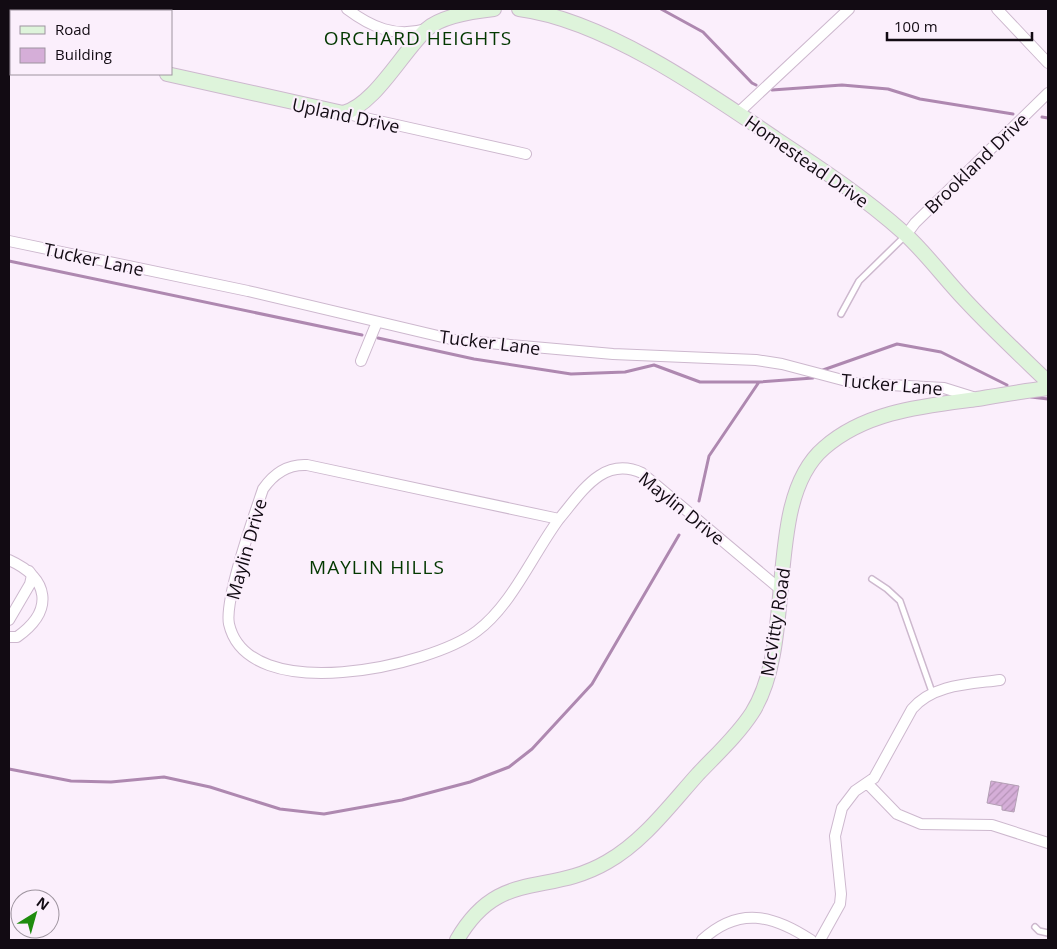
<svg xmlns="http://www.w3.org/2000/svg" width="1057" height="949" font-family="'Open Sans',sans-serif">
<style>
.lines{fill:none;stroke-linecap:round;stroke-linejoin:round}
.stream{stroke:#ae88b0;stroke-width:3}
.building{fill:url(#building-hatch);stroke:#b39fb4}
.lane-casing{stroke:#cdb8ce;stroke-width:8}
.street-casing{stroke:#cdb8ce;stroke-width:12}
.secondary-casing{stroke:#cdb8ce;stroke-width:16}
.lane{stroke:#fff;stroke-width:5}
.street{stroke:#fff;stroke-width:10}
.secondary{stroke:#def4db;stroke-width:14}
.labels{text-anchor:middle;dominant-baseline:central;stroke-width:4.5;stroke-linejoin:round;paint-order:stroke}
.street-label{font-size:18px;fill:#120b13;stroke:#fbeffc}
.neighbourhood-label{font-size:19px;letter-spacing:1px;fill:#033800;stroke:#fbeffc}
</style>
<defs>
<pattern id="building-hatch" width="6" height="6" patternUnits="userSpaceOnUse" patternTransform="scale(1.25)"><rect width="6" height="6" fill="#d5aed8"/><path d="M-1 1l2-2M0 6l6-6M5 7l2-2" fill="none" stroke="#b694b8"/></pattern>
</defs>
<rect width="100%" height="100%" fill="#fbeffc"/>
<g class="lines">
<path class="stream" d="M661 9 703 32 752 83 756 85
M772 90 842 85 888 89 920 99 1013 114
M1042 117 1048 118
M9 261 362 335
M378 338 474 359 571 374 625 372 654 365 700 382H760L813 378
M823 370 897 344 941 352 1007 385
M1031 397 1048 399
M699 501 709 456 759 382
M9 769 71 781 111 782 164 777 210 787 280 809 324 814 402 800 470 782 509 767 532 749 592 684 679 535"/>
</g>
<path class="building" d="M991 781 1019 786 1014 812 1002 810V806L987 803Z"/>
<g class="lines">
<g class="lane-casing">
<path id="lane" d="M841 314 859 281 905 236
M872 579 887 589 900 601 932 692
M1035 927 1039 931 1048 933"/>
</g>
<g class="street-casing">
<path id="street" d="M347 9C371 27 395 38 426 29
M997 9 1048 63
M343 113 526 154
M738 113 849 9
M906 235 915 223 1048 93
M9 241 248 291 455 340 613 354 756 360 782 364 854 383 944 388 976 398
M361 361 377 322
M307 465 559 519C533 554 512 605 477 631 430 667 248 707 229 624 224 600 254 516 263 489 274 473 288 464 307 465Z
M559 519C581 493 603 455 642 473L781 590
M9 560C49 578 55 610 17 637H9
M9 620 30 584 32 575 29 571
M868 784 897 814 921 824 992 825 1048 843
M702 940C739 906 773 915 811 940
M820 940 840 904 841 894 835 836 842 808 855 791 874 778 912 709C933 684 970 684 1000 680"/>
</g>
<g class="secondary-casing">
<path id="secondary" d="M519 9C604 20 706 91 776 139 820 168 865 198 904 233 926 253 944 278 965 300 991 328 1020 355 1048 382
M9 38 11 39
M167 74 343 113C374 106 403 51 427 29 442 16 475 11 494 9
M457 940C499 867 547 897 607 862 643 842 671 804 698 774 716 755 737 736 752 713 798 641 762 501 824 448 866 411 924 406 977 399 1001 395 1024 391 1048 388"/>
</g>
<use href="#lane" class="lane"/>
<use href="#street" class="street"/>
<use href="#secondary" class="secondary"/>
</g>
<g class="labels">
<g class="street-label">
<text transform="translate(346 115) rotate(12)">Upland Drive</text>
<text transform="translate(807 161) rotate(35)">Homestead Drive</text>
<text transform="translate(976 163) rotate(-44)">Brookland Drive</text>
<text transform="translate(94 259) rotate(12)">Tucker Lane</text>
<text transform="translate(490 342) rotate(7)">Tucker Lane</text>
<text transform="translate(892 384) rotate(5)">Tucker Lane</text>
<text transform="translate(682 508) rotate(39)">Maylin Drive</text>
<text transform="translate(246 549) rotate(-74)">Maylin Drive</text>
<text transform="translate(775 622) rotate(-81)">McVitty Road</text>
</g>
<g class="neighbourhood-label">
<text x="418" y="38">ORCHARD HEIGHTS</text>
<text x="377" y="567">MAYLIN HILLS</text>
</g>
</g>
<rect width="1057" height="949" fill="none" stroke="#120b13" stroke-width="20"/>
<rect x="10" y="10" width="162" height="65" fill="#fbeffc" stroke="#9e949f"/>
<rect x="20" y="26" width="25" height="8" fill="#def4db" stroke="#9e949f"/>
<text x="55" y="35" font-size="15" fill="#120b13">Road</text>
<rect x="20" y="48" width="25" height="15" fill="#d5aed8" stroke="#9e949f"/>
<text x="55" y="60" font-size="15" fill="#120b13">Building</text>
<g transform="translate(35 914) rotate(37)"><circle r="24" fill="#fbeffc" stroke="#9e949f"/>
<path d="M0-4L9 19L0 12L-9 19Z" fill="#1f8c0e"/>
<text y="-8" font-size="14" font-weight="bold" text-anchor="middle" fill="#120b13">N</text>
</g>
<path d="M887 32v8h145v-8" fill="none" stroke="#120b13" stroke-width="2.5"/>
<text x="894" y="32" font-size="15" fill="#120b13" stroke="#fbeffc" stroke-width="4" paint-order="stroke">100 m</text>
</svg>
